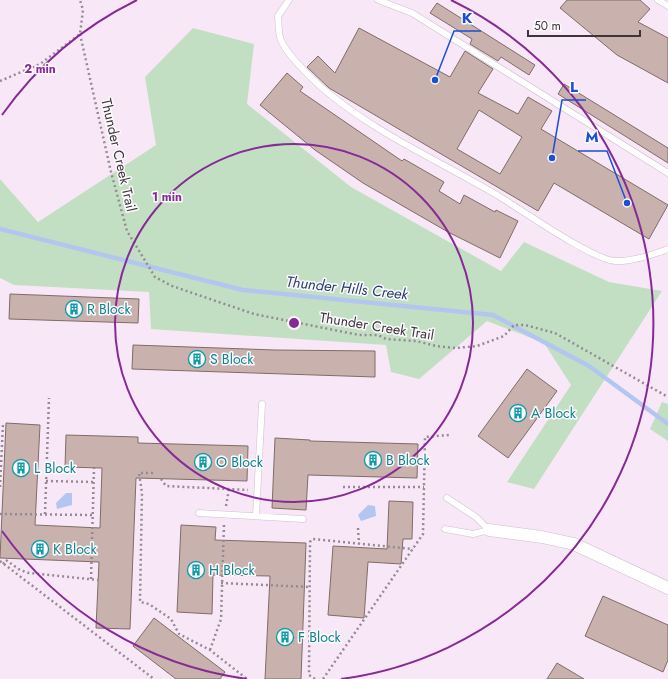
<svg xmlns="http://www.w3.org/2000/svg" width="668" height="679" font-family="Jost,sans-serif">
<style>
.green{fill:#c3dfc3}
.water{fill:#b2c6ef}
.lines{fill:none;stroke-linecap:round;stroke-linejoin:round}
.stream{stroke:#b2c6ef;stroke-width:4.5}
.building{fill:#c9b2ae;stroke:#806b67;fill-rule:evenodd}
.service-casing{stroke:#cebecd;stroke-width:7}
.minor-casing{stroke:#cebecd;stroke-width:13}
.path{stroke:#958a94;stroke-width:2.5;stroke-dasharray:2 3;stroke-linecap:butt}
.service{stroke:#fff;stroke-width:6}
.minor{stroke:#fff;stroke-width:12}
.ring{fill:none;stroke:#862a96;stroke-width:2}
.labels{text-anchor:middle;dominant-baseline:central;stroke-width:3;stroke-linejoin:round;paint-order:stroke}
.street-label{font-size:14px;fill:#3c353b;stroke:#fdfafd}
.culture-label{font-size:14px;fill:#0d838f;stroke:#fdfafd;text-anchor:start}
.water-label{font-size:15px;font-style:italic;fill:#283e71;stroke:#fdfafd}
.centre{fill:#862a96;stroke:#fdfafd;stroke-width:2}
.ring-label{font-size:12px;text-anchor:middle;font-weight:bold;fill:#862a96;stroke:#fdfafd;stroke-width:3;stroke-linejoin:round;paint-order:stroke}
.leader{fill:none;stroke:#1d4ed8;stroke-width:1.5}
.callout-dot{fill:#1d4ed8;stroke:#fdfafd;stroke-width:1.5}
.callout-label{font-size:15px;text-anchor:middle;font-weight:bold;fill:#1d4ed8;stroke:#fdfafd;stroke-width:3;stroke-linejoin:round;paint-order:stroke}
</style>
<rect width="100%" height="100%" fill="#f8e8f7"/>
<path class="green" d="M193 28 254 44 247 104 351 187 501 271 524 242 609 282 662 291 534 489 507 482 571 385 544 343 487 321 419 379 391 372 386 345 151 329 149 292 14 285 0 278V179L38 222 156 145 145 77Z
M662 402 668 404V441L650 429Z"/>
<path class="water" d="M66 493H72V505L57 509 56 503Z
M368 505 375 506 376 516 361 521 358 515Z"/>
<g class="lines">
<path class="stream" d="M0 229 243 290 493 315 589 366 668 424"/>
</g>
<path class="building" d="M567 0H640L650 9 638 22 668 38V83L617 55 560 8Z
M437 3 535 65 529 75 501 57 498 61 470 44 472 39 430 13Z
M359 28 450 77 465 51 493 69 478 93 518 114 528 97 552 111 541 129 668 205 649 239 554 183 538 211 329 88 307 67 318 56 335 73ZM479 110 522 137 500 174 457 149Z
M287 73 303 87 300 91 402 161 404 159 444 182 439 191 460 204 464 195 495 212 496 210 518 221 500 258 448 232 363 183 315 150 260 105Z
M564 84 668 148V163L558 94Z
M10 294 139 299 138 323 9 319Z
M133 345 275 350 375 351V377L132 369Z
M527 369 557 391 508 458 478 436Z
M6 423 40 425 35 525 100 528 102 468 65 467 66 435 138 437V443L248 446 247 481 136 478 130 629 96 628 99 562 0 558Z
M275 438 310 440V441L418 444 417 478 308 475 306 510 272 508Z
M389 501 413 502 412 539H403L401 564 368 562 364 618 328 615 333 546 387 549Z
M181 525 216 527 215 540 306 543 301 679H265L270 576 213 575 212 614 177 612Z
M603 596 668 625V660L663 672 585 636Z
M154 618 225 672 220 679H176L133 646Z
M557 663 584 679H547Z"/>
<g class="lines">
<g class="service-casing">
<path id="service" d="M289 0 278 16C279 24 278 34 281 40 285 52 310 77 320 86 372 132 438 160 497 195 520 209 593 260 615 261 632 262 652 255 668 249
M378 0 412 13 668 173
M658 0 668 6
M199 513 303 519
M256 516 262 404
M445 529 473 534 489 530 476 517 447 498"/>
</g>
<g class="minor-casing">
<path id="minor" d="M489 530 542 537 574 544 668 588"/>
</g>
<path class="path" d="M80 34 111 172 127 231 155 277 172 286 254 314 359 335H378L386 339 416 341 436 346 456 348 477 346 504 336 514 325H525L555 333 668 397
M0 81 40 64 80 34 83 10 80 0
M153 473H139L142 493 140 602 149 604 171 619 179 634 210 650 247 679
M161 479 166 486 248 490
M46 481 94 482
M0 487 3 424
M343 487H424
M226 506 229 489
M0 514 93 515
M45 514 49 398
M358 528 359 544
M0 561 154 679
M3 564 6 560 20 570 29 573 98 580
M91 579 94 468
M221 583 310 587
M210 650 221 619 224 525
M315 679 309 675 310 542 312 539 413 549
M323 679 423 534 425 437 449 435"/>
<use href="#service" class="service"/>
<use href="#minor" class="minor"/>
</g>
<g class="ring">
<circle cx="294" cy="323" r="179"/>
<path d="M247 679A359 359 0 0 1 2 531M2 115A359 359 0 0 1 137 0M451 0A359 359 0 0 1 341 679"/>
</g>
<defs>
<g id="building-ring" transform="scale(0.9)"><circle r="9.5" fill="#fdfafd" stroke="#0f9aa8" stroke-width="1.5"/><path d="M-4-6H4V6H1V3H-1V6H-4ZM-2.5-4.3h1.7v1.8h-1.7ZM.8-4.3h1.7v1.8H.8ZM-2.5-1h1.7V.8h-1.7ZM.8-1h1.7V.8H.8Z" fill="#0f9aa8"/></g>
</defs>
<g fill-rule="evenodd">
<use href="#building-ring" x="74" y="309"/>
<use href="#building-ring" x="197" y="359"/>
<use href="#building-ring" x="518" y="413"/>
<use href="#building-ring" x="373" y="460"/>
<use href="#building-ring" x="203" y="462"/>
<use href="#building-ring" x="21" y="468"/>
<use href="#building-ring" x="40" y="549"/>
<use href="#building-ring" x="196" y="570"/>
<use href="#building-ring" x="285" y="637"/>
</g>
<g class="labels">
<g class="street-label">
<text transform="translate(119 155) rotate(77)">Thunder Creek Trail</text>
<text transform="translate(377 326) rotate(9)">Thunder Creek Trail</text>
</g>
<g class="culture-label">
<text x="87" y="309">R Block</text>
<text x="210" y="359">S Block</text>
<text x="531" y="413">A Block</text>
<text x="386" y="460">B Block</text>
<text x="216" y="462">O Block</text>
<text x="34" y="468">L Block</text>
<text x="53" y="549">K Block</text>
<text x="209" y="570">H Block</text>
<text x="298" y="637">F Block</text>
</g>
<g class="water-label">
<text transform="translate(347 288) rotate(6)">Thunder Hills Creek</text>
</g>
</g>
<circle cx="294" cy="323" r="6" class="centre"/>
<g class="ring-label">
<text x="40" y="73">2 min</text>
<text x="167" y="201">1 min</text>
</g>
<path class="leader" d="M435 80L454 31H481M552 158L562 100H586M627 203L607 151H578"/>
<g class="callout-dot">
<circle cx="435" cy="80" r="4"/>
<circle cx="552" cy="158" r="4"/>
<circle cx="627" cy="203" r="4"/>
</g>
<g class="callout-label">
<text x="467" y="23">K</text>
<text x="574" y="92">L</text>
<text x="592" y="142">M</text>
</g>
<path d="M528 30v6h112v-6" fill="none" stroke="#3c353b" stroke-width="2"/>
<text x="534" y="30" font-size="12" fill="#3c353b" stroke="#fdfafd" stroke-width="3" paint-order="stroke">50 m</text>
</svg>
